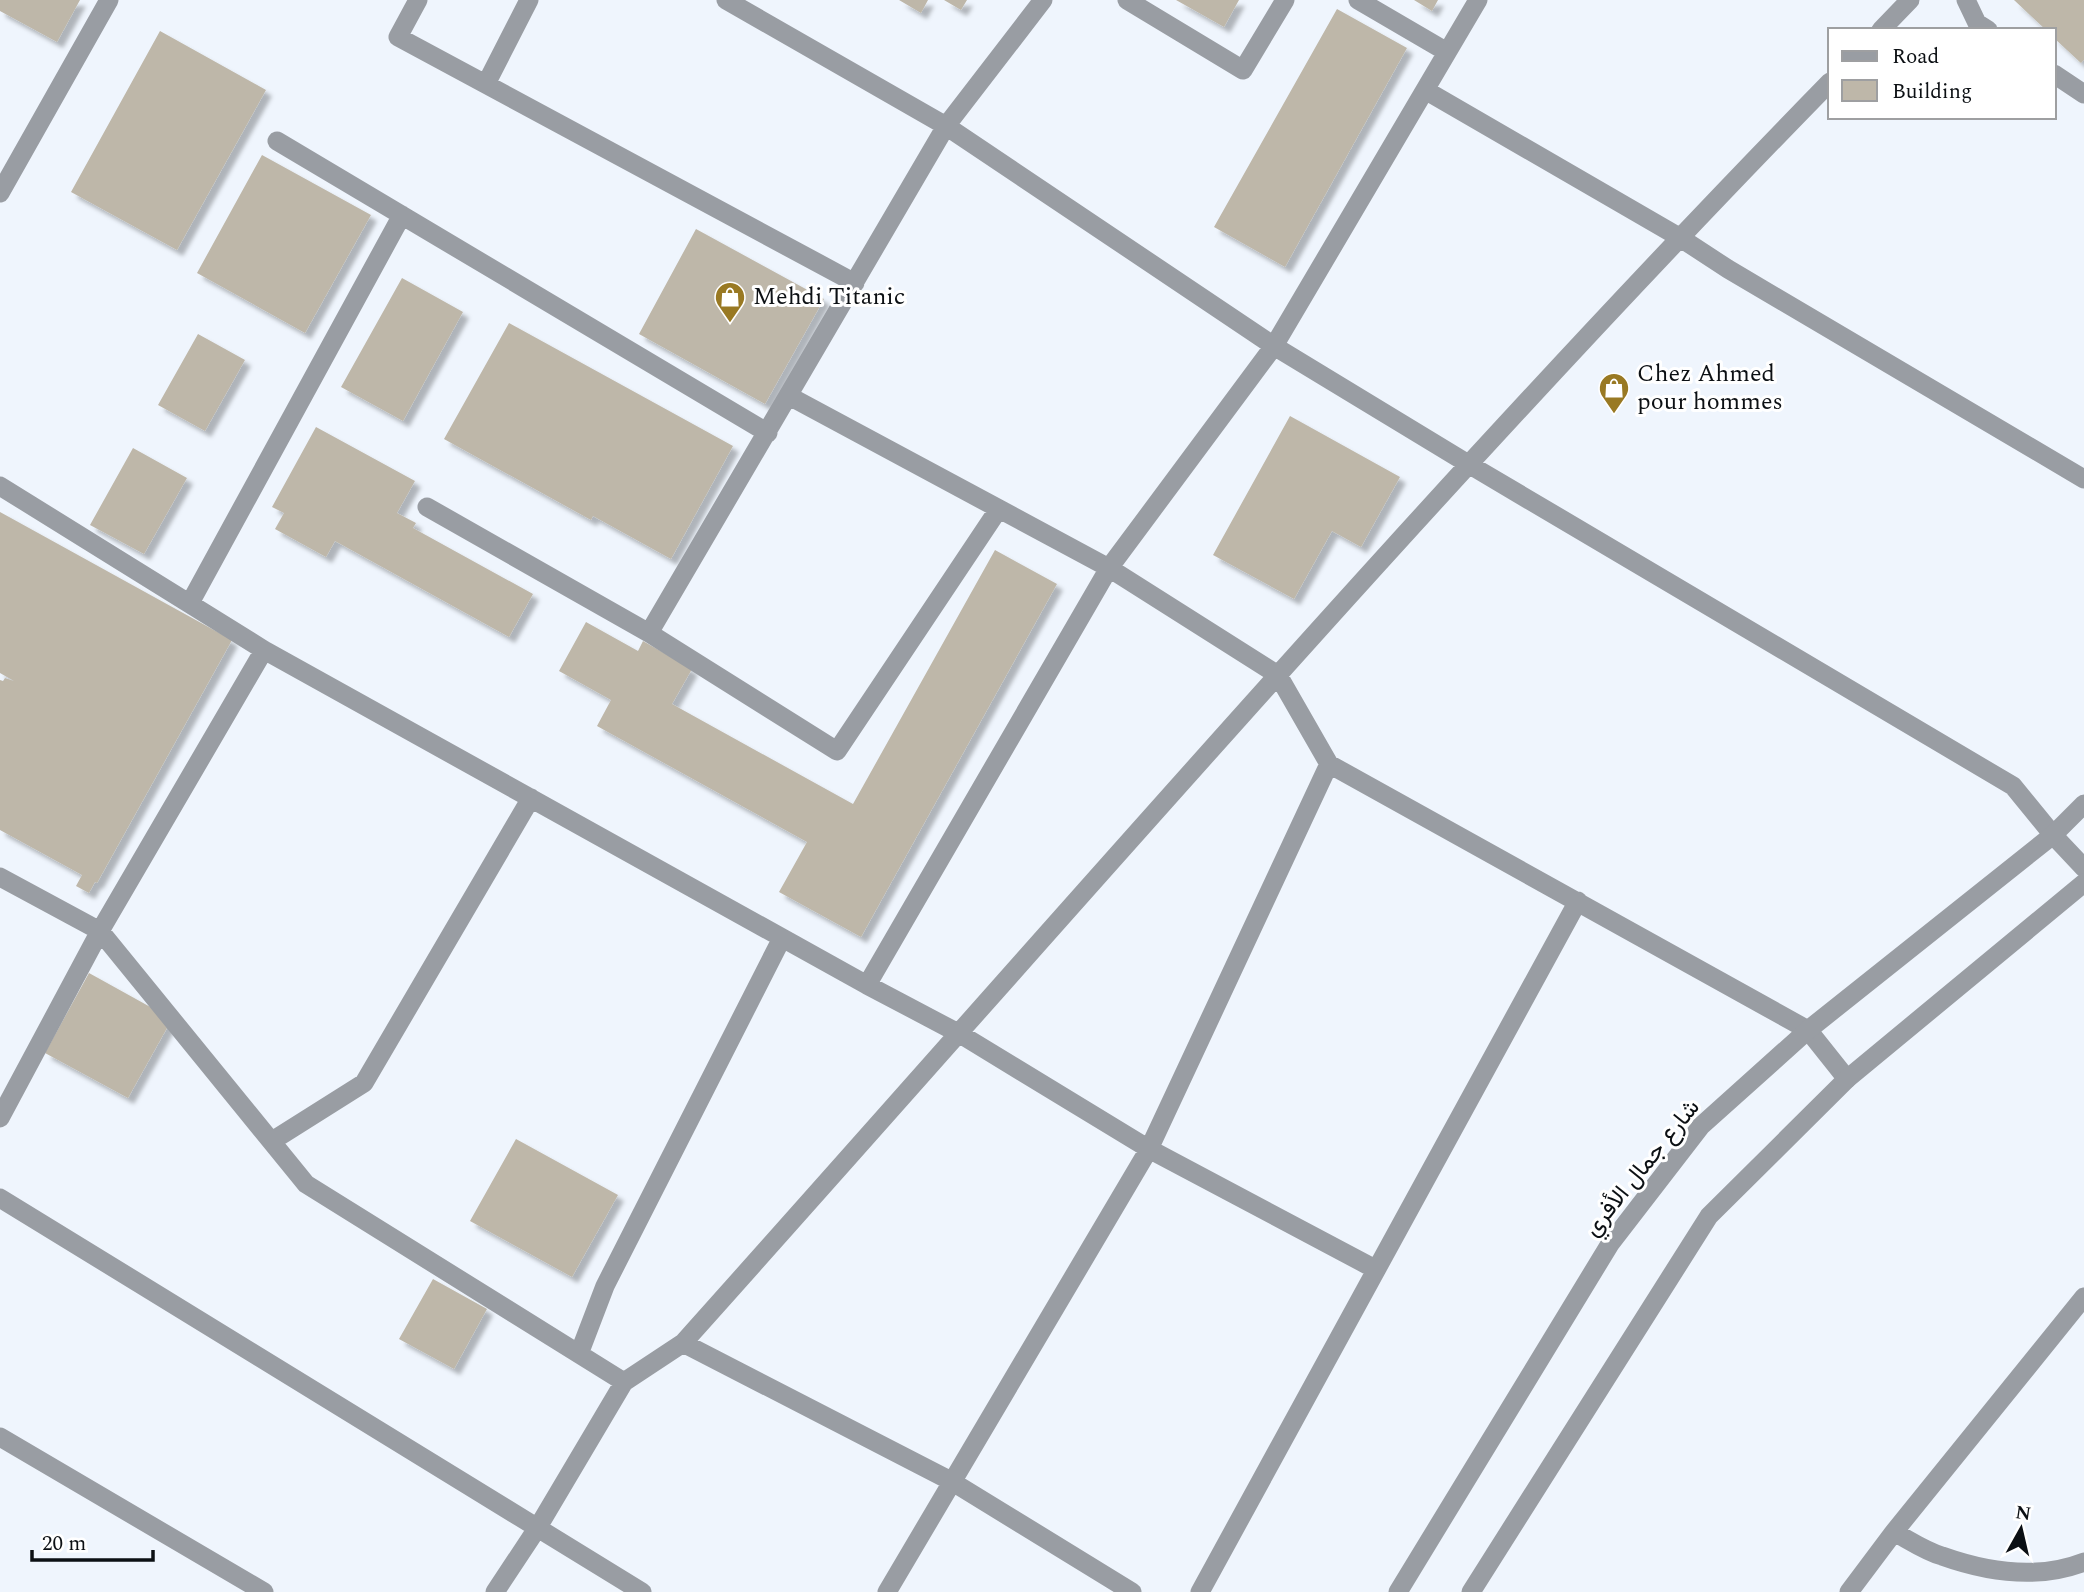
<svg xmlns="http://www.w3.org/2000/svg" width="2084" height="1592" font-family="Spectral,Vazirmatn,serif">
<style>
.building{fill:#beb7a9;filter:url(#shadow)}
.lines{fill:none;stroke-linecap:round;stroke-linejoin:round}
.minor{stroke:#999da3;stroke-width:19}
.tertiary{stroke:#999da3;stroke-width:19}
.labels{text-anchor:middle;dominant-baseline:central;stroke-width:6;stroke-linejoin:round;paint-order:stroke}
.poi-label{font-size:24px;fill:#0c1014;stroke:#fff;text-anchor:start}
.street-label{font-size:24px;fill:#0c1014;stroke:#fff}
</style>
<defs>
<filter id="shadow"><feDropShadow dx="6" dy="6" stdDeviation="2" flood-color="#0004"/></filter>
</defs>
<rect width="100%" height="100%" fill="#eff5fd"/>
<path class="building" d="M0 0H80L57 42 0 11Z
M899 0H928L921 13Z
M944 0H967L961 10Z
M1176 0H1239L1224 27Z
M1414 0H1438L1432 11Z
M2014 0H2084V60L2081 63 2054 38V30H2046Z
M1337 9 1407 48 1285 267 1214 227Z
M160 31 266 90 177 250 71 192Z
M262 155 371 215 305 333 197 273Z
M696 229 824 299 765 404 639 334Z
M402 278 463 312 403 421 341 387Z
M509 323 733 446 671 559 593 516 591 520 444 439Z
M198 334 245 360 205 431 158 405Z
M1290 416 1400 477 1361 547 1332 531 1294 599 1213 555Z
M316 427 415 481 397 513 416 523 413 528 533 594 509 637 335 541 326 557 275 529 284 513 272 507Z
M133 448 187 478 144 554 90 525Z
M0 512 232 640 97 883 95 882 89 893 76 886 82 875 0 830V680L3 681 5 678 14 681 0 673Z
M995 550 1057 584 861 937 779 892 807 842 597 726 611 700 559 671 586 622 638 651 643 641 692 669 672 704 853 804Z
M89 973 172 1019 128 1098 45 1053Z
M516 1139 618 1195 572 1277 470 1221Z
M433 1279 487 1309 454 1369 399 1339Z"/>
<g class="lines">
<path class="minor" d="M418 0 398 37 855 283
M726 0 946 126 1274 346 1470 465 2013 786 2053 835 2084 868
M1127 0 1243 70 1285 0
M1358 0 1447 52
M1966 0 1977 23 1988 30
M1881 30 1910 0
M2054 74 2084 94
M486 84 529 0
M1425 90 1679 237 1728 269 2084 479
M277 141 768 433
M0 193 109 0
M789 396 1109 568 1278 675 1329 764 1808 1030 1847 1079
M0 486 264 650 867 985 960 1034 1149 1149 1375 1269
M427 507 649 633 837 751 998 510
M190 603 402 215
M649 633 946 126 1043 0
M0 877 100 931 306 1184 624 1382
M867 985 1109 568 1274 346 1478 0
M0 1118 100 931 264 650
M272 1141 364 1083 531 798
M0 1198 642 1592
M683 1343 951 1481 1132 1592
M579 1354 605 1286 782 938
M0 1437 264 1592
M1894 1532C1909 1540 1925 1551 1942 1556 1987 1572 2038 1580 2084 1562
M495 1592 538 1527 624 1382 683 1343C1062 920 1433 488 1830 82
M887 1592 1149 1149 1329 764
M1200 1592 1578 901
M1849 1592 1894 1532 2084 1297"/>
<path class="tertiary" d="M1398 1592 1610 1244 1701 1126 1808 1030 2053 835 2084 804
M1471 1592 1709 1216 1847 1079 2084 883"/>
</g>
<defs>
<g id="shop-pin" transform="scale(1.575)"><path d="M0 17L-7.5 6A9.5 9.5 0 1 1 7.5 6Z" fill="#997923" stroke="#fff"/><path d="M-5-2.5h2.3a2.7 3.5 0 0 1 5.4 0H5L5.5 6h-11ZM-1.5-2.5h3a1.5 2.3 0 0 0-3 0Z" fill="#fff"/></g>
</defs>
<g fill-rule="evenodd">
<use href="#shop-pin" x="730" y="297"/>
<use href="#shop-pin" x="1614" y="388"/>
</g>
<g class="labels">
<g class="poi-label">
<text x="753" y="297">Mehdi Titanic</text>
<text x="1637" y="374">Chez Ahmed<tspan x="1637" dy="28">pour hommes</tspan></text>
</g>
<g class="street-label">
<text transform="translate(1642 1168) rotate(-51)">شارع جمال الأفري</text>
</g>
</g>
<rect x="1828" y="28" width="228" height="91" fill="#ffffff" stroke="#9e9fa1" stroke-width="2"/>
<rect x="1842" y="51" width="35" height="10" fill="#999da3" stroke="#9e9fa1" stroke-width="2"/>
<text x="1892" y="63" font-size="21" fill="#0c1014">Road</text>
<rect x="1842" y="80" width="35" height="21" fill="#beb7a9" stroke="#9e9fa1" stroke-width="2"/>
<text x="1892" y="98" font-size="21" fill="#0c1014">Building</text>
<g transform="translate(2021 1529) rotate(8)" stroke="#ffffff" stroke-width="5" paint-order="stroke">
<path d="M0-5L12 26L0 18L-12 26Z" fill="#0c1014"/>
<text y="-10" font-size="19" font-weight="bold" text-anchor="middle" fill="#0c1014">N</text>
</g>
<path d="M32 1550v10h121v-10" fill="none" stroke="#0c1014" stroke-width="3.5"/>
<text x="42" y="1550" font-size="21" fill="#0c1014" stroke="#ffffff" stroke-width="5" paint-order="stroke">20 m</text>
</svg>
